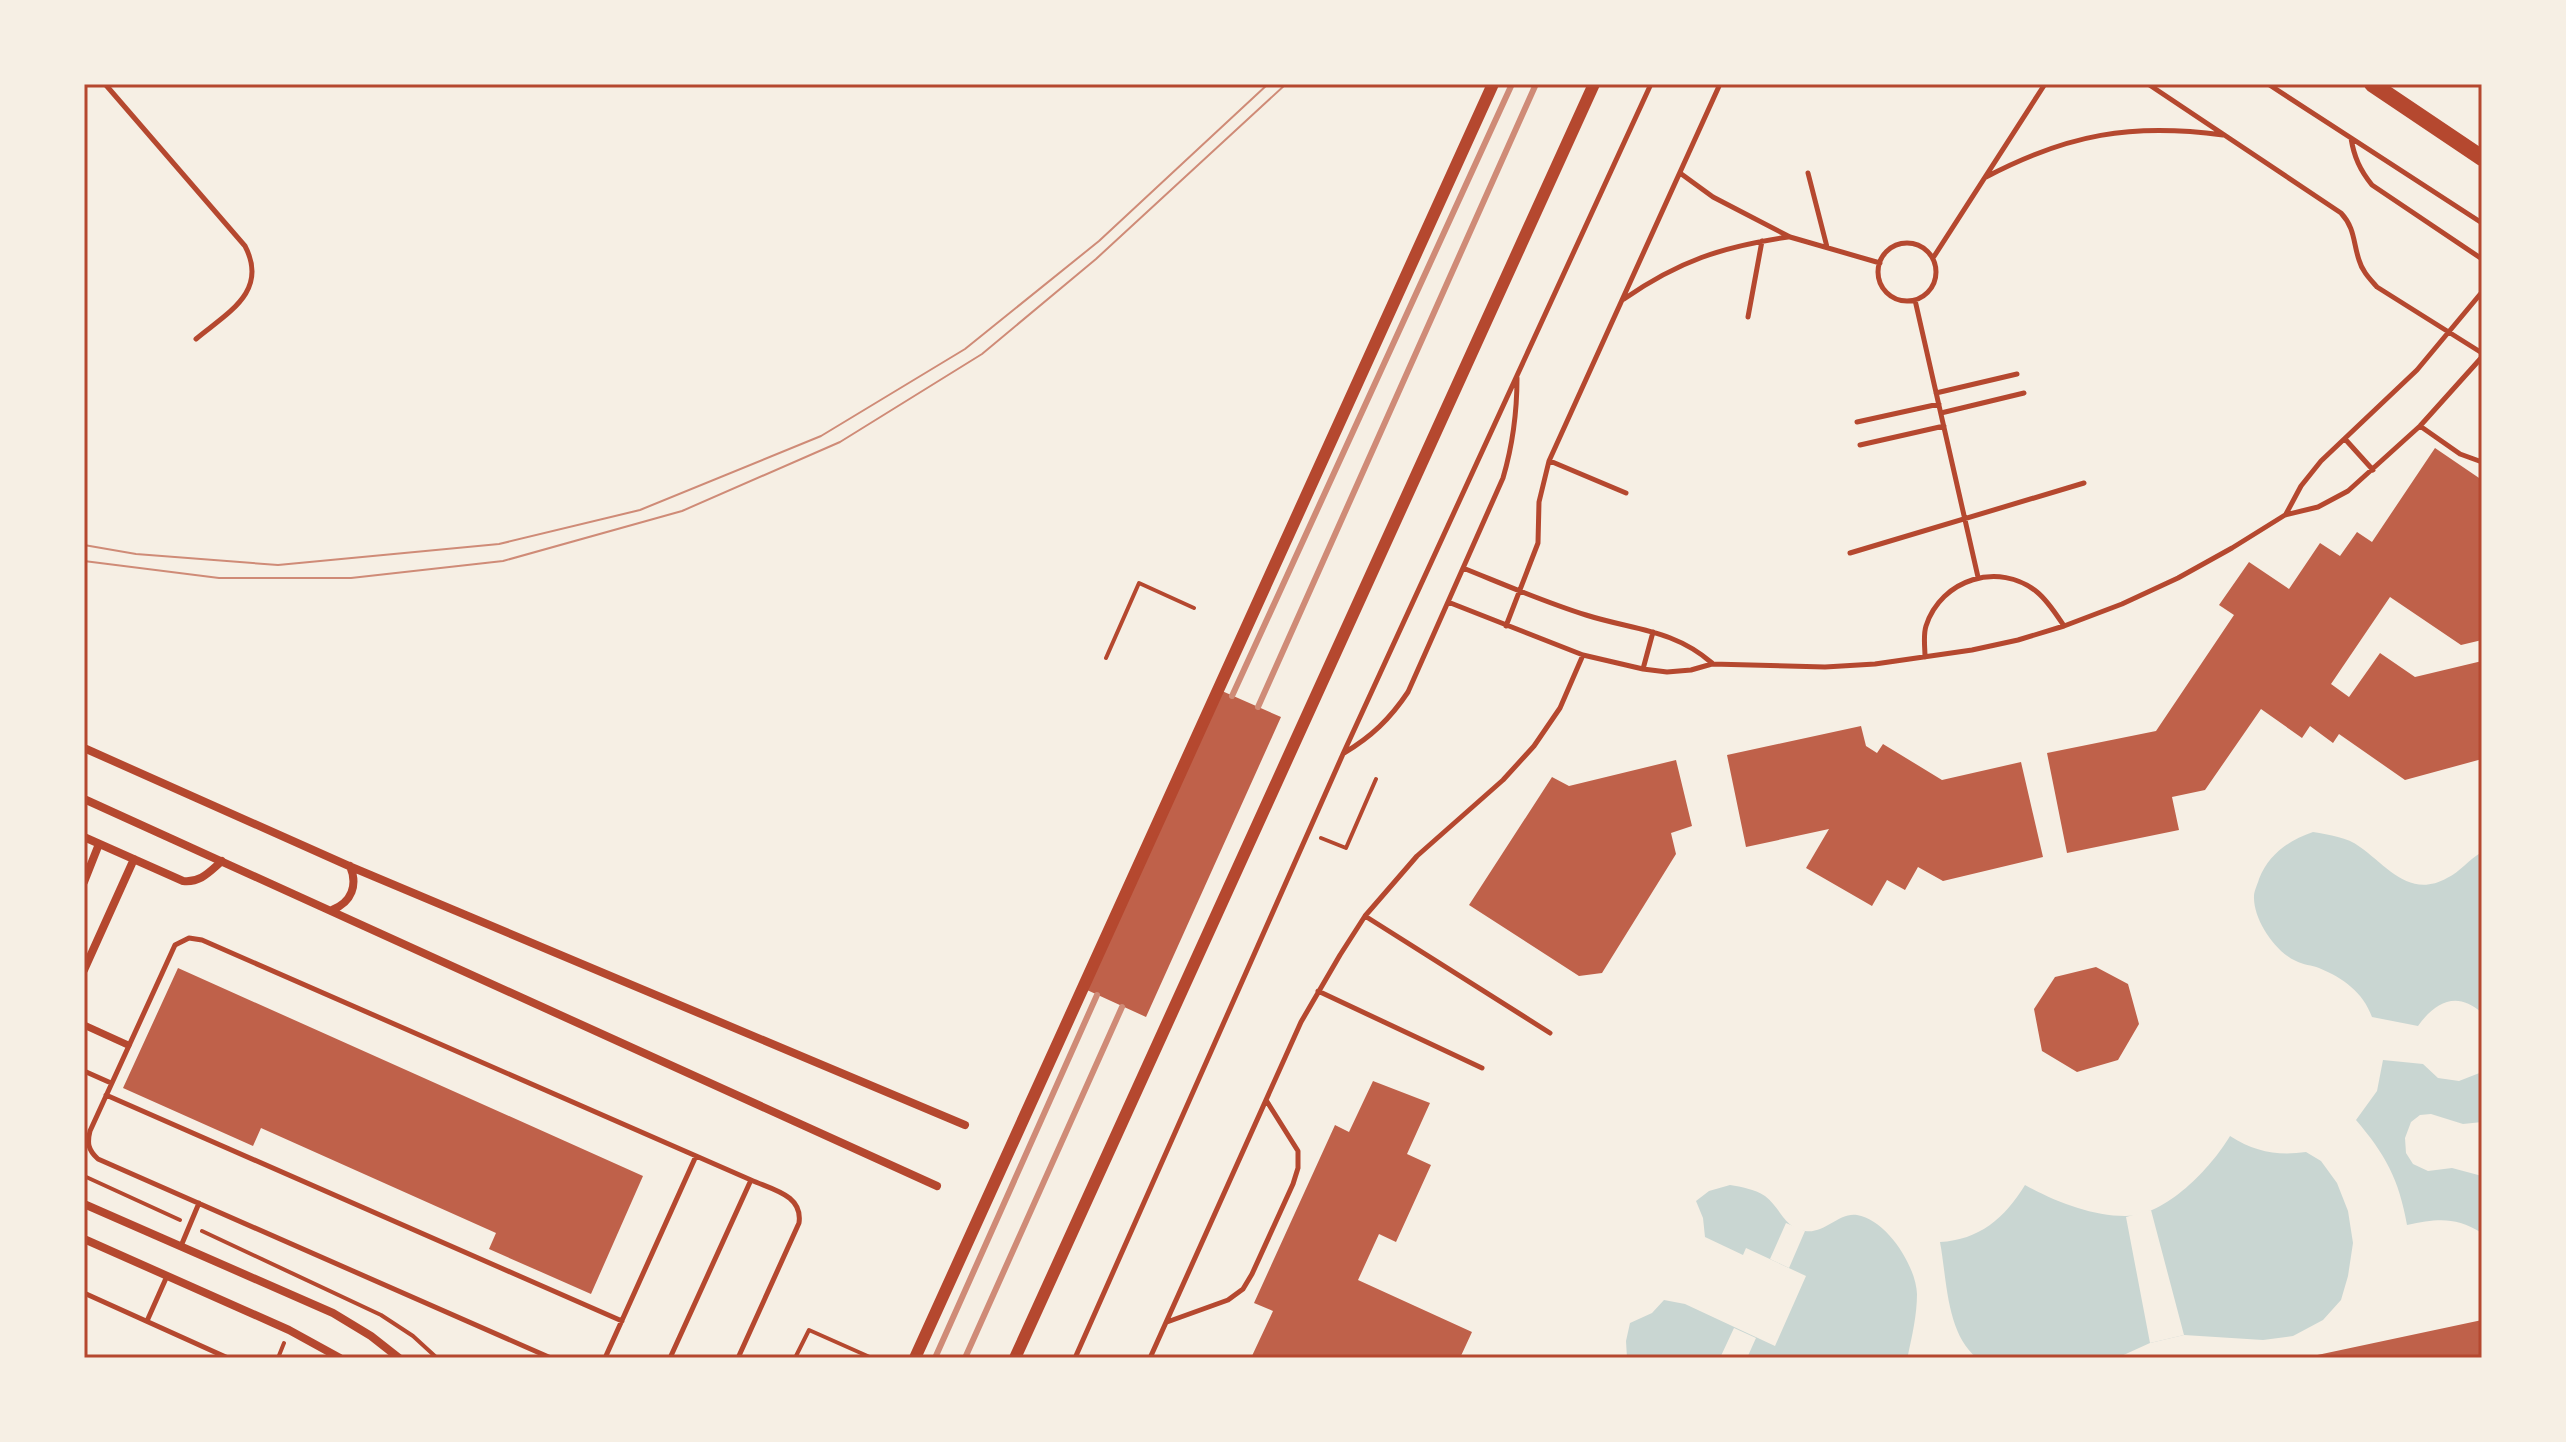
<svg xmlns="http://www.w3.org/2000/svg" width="2566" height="1442" font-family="'IBM Plex Sans',sans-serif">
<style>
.water{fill:#c9d6d2}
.pier{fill:#f6efe4}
.building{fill:#bf614a}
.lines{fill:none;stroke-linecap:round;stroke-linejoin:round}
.path{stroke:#b5482f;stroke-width:4}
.service{stroke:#b5482f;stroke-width:5}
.pedestrian{stroke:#b5482f;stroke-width:7}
.minor{stroke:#b5482f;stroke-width:8}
.tertiary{stroke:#b5482f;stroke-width:12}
.primary{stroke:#b5482f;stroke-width:16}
.tram{stroke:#cf8b77;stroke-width:2}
.rail{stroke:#cf8b77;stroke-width:6}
.neatline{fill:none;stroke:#b5482f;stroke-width:3}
</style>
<rect width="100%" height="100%" fill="#f6efe4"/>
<path class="water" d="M2313 832C2330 835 2347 837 2360 847 2387 866 2410 899 2447 878 2460 872 2469 859 2482 852V1013C2457 990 2435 1002 2418 1026L2372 1017C2363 992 2343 978 2319 968 2312 965 2303 965 2296 961 2275 952 2253 919 2254 896 2254 891 2258 883 2259 879 2269 854 2289 840 2313 832Z
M2383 1060 2423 1064 2438 1078 2459 1081 2482 1072V1122L2463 1124 2431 1114 2420 1115 2411 1122 2405 1138 2406 1153 2413 1164 2428 1171 2452 1168 2482 1176V1233C2454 1216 2437 1219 2407 1225 2399 1179 2385 1154 2356 1120L2377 1091Z
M2230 1136C2255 1152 2278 1156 2306 1152L2321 1161 2337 1183 2348 1211 2353 1243 2348 1276 2341 1300 2323 1320 2293 1336 2263 1340 2184 1335 2150 1343 2117 1358H1977C1946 1333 1947 1279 1940 1242 1979 1240 2005 1218 2025 1185 2054 1201 2091 1216 2125 1216 2165 1217 2211 1168 2230 1136Z
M1730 1185C1742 1187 1754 1189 1765 1196 1780 1207 1784 1228 1805 1231 1825 1234 1839 1212 1857 1215 1887 1220 1916 1266 1917 1294 1917 1315 1912 1336 1908 1355H1890L1883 1358H1627L1626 1341 1630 1323 1652 1313 1664 1300 1685 1304 1775 1346 1806 1276 1746 1248 1743 1255 1705 1237 1703 1218 1696 1201 1709 1191Z"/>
<path class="pier" d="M2151 1210 2184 1335 2150 1343 2126 1217Z
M1786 1223 1805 1231 1789 1268 1770 1259Z
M1734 1328 1756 1338 1747 1358H1720Z"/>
<path class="building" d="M2435 448 2482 480V640L2461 645 2390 597 2331 684 2349 697 2380 653 2415 677 2482 661V759L2405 780 2339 734 2333 743 2310 726 2302 738 2261 709 2205 790 2172 797 2179 830 2067 853 2047 753 2156 731 2234 615 2219 605 2249 562 2289 589 2320 543 2340 556 2357 532 2372 542Z
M1222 691 1281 717 1146 1017 1087 990Z
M1861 726 1866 746 1877 753 1883 744 1942 780 2021 762 2043 857 1943 881 1918 867 1905 890 1887 880 1872 906 1806 868 1829 829 1746 847 1727 755Z
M1676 760 1692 826 1671 833 1676 854 1602 973 1579 976 1469 905 1552 777 1569 786Z
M2096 967 2128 984 2139 1024 2118 1060 2077 1072 2042 1051 2034 1009 2055 977Z
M178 968 643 1176 591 1294 489 1249 496 1233 261 1128 253 1146 123 1088Z
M1373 1081 1430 1103 1407 1154 1431 1165 1396 1242 1379 1234 1358 1280 1472 1332 1460 1358H1251L1273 1311 1254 1303 1335 1125 1349 1132Z
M2482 1320V1358H2308V1357Z"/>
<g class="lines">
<path class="path" d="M1106 658 1139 583 1194 608
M1321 838 1346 848 1376 779
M84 1176 180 1220
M202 1231 381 1315 413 1336 437 1358
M278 1358 284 1343
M795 1358 809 1330 872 1358"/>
<path class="service" d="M105 84 245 246C269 292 227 313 196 339
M2148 84 2341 213C2355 228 2353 242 2359 260 2362 271 2370 279 2377 287L2482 353
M2268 84 2482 223
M2351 138C2354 157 2360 170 2372 185L2482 259
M1680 173 1713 197 1790 237 1880 263
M1808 173 1827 247
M1986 177C2068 134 2131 123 2223 135
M1878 272a29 29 0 1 1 58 0a29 29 0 1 1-58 0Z
M1933 258 2045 84
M1624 299C1679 261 1721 247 1788 237
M1915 300 1978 577
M1748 317 1762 241
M1936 393 2017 374
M1941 413 2024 393
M1857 422 1939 404
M2420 426 2460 454 2482 462
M2345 439 2373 470
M1860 445 1944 426
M1550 461 1626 493
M2286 514 2301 486 2321 461 2417 370 2482 292
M1850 553 2084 483
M1463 568C1503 584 1544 602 1586 615 1633 630 1673 629 1712 663
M1448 602 1583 655 1643 669 1667 672 1691 670 1712 664 1825 667 1875 664 1972 650 2018 640 2064 626 2122 604 2178 578 2232 548 2285 515 2318 507 2348 491 2420 426 2482 357
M1506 626 1538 543 1539 502 1549 461 1720 84
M1925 657C1925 647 1923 635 1926 626 1941 579 1999 561 2037 592 2048 601 2056 614 2064 626
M1643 669 1653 632
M1344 753C1371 737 1390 719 1408 692L1503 478C1513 444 1517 414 1517 378
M1365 916 1550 1033
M1318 991 1482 1068
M84 1071 111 1083
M106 1095 622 1321
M181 1246 199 1203
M84 1293 228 1358
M147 1321 167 1276
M1167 1322 1228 1300 1243 1289 1252 1274 1293 1184 1298 1168V1151L1266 1100
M551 1358 98 1159C88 1150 87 1143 90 1131L175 945 189 938 202 940 751 1180C773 1190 803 1195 799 1223L738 1358
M605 1358 696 1156
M670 1358 751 1180
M1075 1358 1343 754 1651 84
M1150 1358 1301 1022 1340 955 1365 916 1417 856 1503 780 1534 746 1560 708 1583 655"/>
<path class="pedestrian" d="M84 1025 128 1045"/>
<path class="minor" d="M84 748 349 866 965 1125
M84 799 937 1186
M84 837 183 881C201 883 210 871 222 861
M84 882 99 844
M332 910C352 902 358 885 350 866
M84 970 134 859
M84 1204 333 1313 371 1336 399 1358
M84 1239 289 1330 340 1358"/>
<path class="tertiary" d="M915 1358 1493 84
M1015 1358 1594 84"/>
<path class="primary" d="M2372 84 2482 158"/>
<path class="tram" d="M84 545 136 554 278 565 499 544 640 510 821 436 965 349 1099 241 1268 84
M84 561 219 578H351L503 561 682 511 840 442 982 354 1096 259 1286 84"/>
<path class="rail" d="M1232 696 1512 84
M1258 707 1536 84
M935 1358 1097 995
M965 1358 1122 1007"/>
</g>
<rect width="2566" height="1442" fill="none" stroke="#f6efe4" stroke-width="172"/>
<rect x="86" y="86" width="2394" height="1270" class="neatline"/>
</svg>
